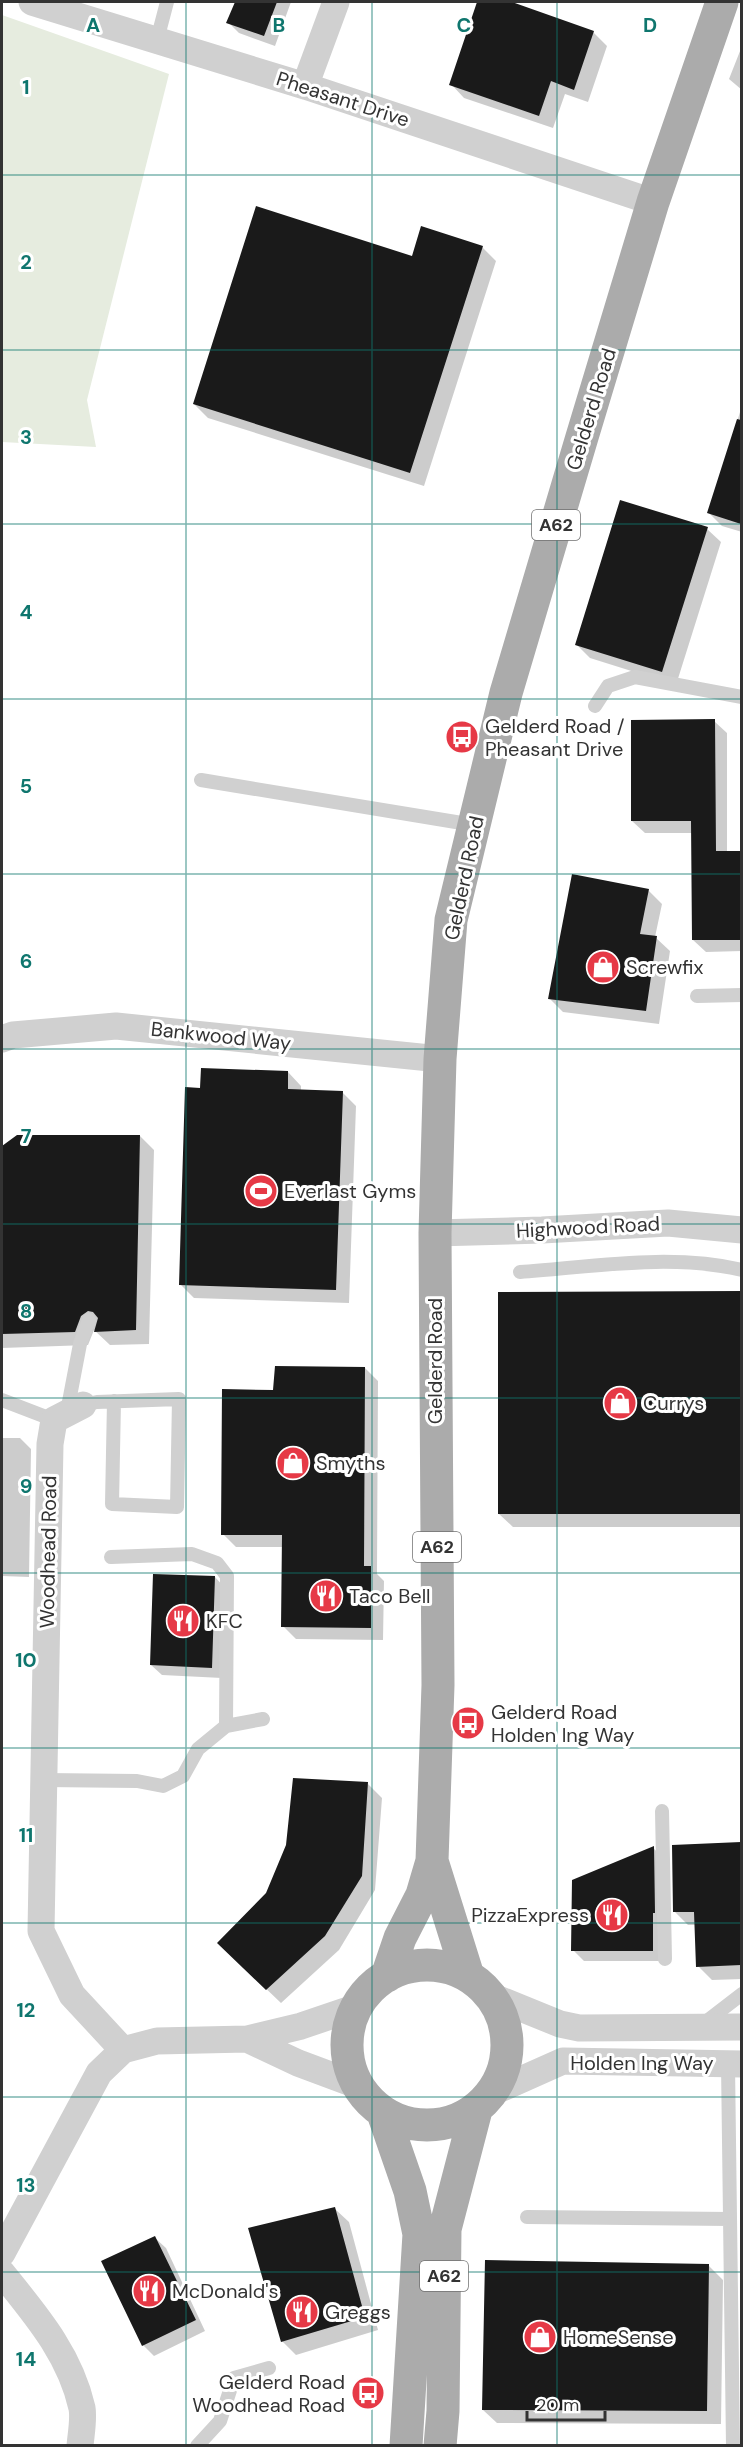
<svg xmlns="http://www.w3.org/2000/svg" width="743" height="2447" font-family="'DM Sans',sans-serif">
<style>
.green{fill:#e6ecdf}
.shadow{fill:#0003}
.building{fill:#1a1a1a}
.lines{fill:none;stroke-linecap:round;stroke-linejoin:round}
.service{stroke:#d0d0d0;stroke-width:14}
.minor{stroke:#d0d0d0;stroke-width:27}
.primary{stroke:#ababab;stroke-width:33}
.grid{fill:none;stroke:#0f766e;stroke-width:1.5;stroke-opacity:0.55}
.labels{text-anchor:middle;dominant-baseline:central;stroke-width:6;stroke-linejoin:round;paint-order:stroke}
.shield{fill:#fff;stroke:#707070;stroke-width:1.5}
.shield-label{font-size:18px;font-weight:bold;fill:#333}
.street-label{font-size:20px;fill:#333;stroke:#fff}
.poi-label{font-size:20px;fill:#333;stroke:#fff;text-anchor:start}
.grid-label{font-size:20px;text-anchor:middle;font-weight:bold;fill:#0f766e;stroke:#fff;stroke-width:6;stroke-linejoin:round;paint-order:stroke}
</style>
<rect width="100%" height="100%" fill="#fff"/>
<path class="green" d="M2 15 169 74 87 400 96 447 2 442Z"/>
<path class="shadow" d="M237 2H291L275 46 239 33 228 22Z
M478 2H508L593 32 607 46 588 102 565 94 553 128 464 98 451 84Z
M742 46V90L729 79Z
M482 247 496 261 424 486 208 418 194 404 413 258Z
M740 412H742V532L722 526 709 513Z
M707 529 721 542 676 685 590 658 576 644Z
M714 721 727 733V853L742 852V951L706 952 693 940 692 833H645L632 821Z
M648 890 662 904 655 937 670 951 659 1024 563 1012 549 998Z
M288 1072 301 1086V1091L342 1092 356 1106 349 1303 194 1298 180 1284Z
M140 1136 154 1150 149 1344 110 1345 94 1330 88 1345 2 1348V1148L18 1137Z
M742 1293V1527H513L499 1514V1294Z
M365 1368 378 1381 377 1574 384 1581 383 1640 296 1639 283 1626 284 1547H236L223 1534 275 1392Z
M2 1438H20L31 1449 29 1577 2 1576Z
M215 1577 225 1588 222 1678 162 1675 151 1665Z
M368 1784 382 1798 375 1890 339 1950 281 2003 233 1957 267 1893Z
M742 1844V1979L712 1980 698 1966 696 1925H688L675 1912 673 1846Z
M653 1848 664 1858 663 1961H584L573 1950Z
M335 2209 349 2222 378 2330 296 2355 282 2341Z
M155 2238 166 2248 205 2331 154 2356 143 2345Z
M709 2266 723 2280 721 2424 497 2423 483 2410Z"/>
<path class="building" d="M235 2H277L264 36 226 23Z
M477 2H512L594 31 574 90 551 81 539 116 449 85Z
M256 206 412 256 421 226 483 246 410 473 193 404Z
M737 419 741 420V524L707 513Z
M620 500 708 527 662 672 575 645Z
M715 719 716 851H741V940H692L691 821H631V720Z
M572 874 649 889 640 934 657 936 646 1011 548 999Z
M201 1068 288 1071V1089L343 1091 336 1290 179 1285 185 1087 200 1088Z
M17 1135H140L136 1330 94 1332 98 1318 93 1312 88 1311 81 1316 75 1332 2 1334V1146Z
M741 1291V1514H498V1292Z
M275 1366 365 1367 364 1566H371V1628L281 1627 282 1535H221L222 1389 273 1390Z
M153 1574 215 1576 212 1668 150 1665Z
M293 1778 368 1782 362 1876 325 1936 266 1990 217 1943 266 1893 286 1845Z
M741 1842V1965L696 1967 694 1912H673L672 1845Z
M654 1846 655 1913H653V1951H571L572 1880Z
M335 2207 365 2317 281 2342 248 2228Z
M155 2236 196 2320 142 2346 101 2261Z
M485 2260 709 2264 707 2411 482 2410Z"/>
<g class="lines">
<path class="service" d="M157 40 167 2
M595 706 608 686 635 677 742 697
M201 780 474 825
M697 996 742 995
M520 1272C592 1267 671 1253 742 1270
M2 1400 54 1420
M83 1405 97 1402 179 1399 177 1507 112 1504 114 1401
M67 1412 80 1344 89 1320
M111 1557 192 1554 217 1563 227 1576 226 1726
M44 1780 137 1781 163 1786 183 1776 198 1749 226 1726 263 1719
M662 1811 665 1959
M703 2024 742 1994
M728 2064 733 2446
M527 2217 730 2219
M197 2446 220 2421 234 2378 269 2368"/>
<path class="minor" d="M32 2 305 86 653 202
M305 86 336 2
M2 1039 13 1035 116 1026 440 1059
M435 1233 542 1230 668 1223 742 1230
M83 1405 54 1420 50 1444 41 1931 72 1995 123 2050
M491 1996 560 2024 579 2028 742 2027
M247 2039 298 2063 357 2085
M491 2093 563 2061 742 2064
M2 2253 99 2073 123 2050 157 2041 247 2039 301 2026 357 2007
M2 2273C35 2314 70 2354 82 2408 84 2419 81 2434 80 2446"/>
<path class="primary" d="M432 1861 468 1976
M347 2045a80 80 0 1 1 160 0a80 80 0 1 1-160 0Z
M387 1976 400 1938 422 1895 432 1861 438 1685 435 1233 440 1059 451 920 506 693 582 437 653 202 722 2
M383 2113 410 2191 419 2234 406 2446
M440 2446 443 2411 445 2229 476 2110"/>
</g>
<path class="grid" d="M186 2V2446M372 2V2446M557 2V2446M2 175H742M2 350H742M2 524H742M2 699H742M2 874H742M2 1049H742M2 1224H742M2 1398H742M2 1573H742M2 1748H742M2 1923H742M2 2097H742M2 2272H742"/>
<defs>
<g id="bus-disc" transform="scale(1.725)"><circle r="9.5" fill="#e63946" stroke="#fff"/><path d="M-5-6H5V4H4V6H2V4H-2V6H-4V4H-5ZM-3.5-4V0h7V-4ZM-3.5 1.2v1.5H-2V1.2ZM2 1.2v1.5H3.5V1.2Z" fill="#fff"/></g>
<g id="shop-disc" transform="scale(1.725)"><circle r="9.5" fill="#e63946" stroke="#fff"/><path d="M-5-2.5h2.3a2.7 3.5 0 0 1 5.4 0H5L5.5 6h-11ZM-1.5-2.5h3a1.5 2.3 0 0 0-3 0Z" fill="#fff"/></g>
<g id="stadium-disc" transform="scale(1.725)"><circle r="9.5" fill="#e63946" stroke="#fff"/><path d="M0-5a6.5 5 0 1 0 0 10a6.5 5 0 1 0 0-10ZM-3.5-1.8h7v3.6h-7Z" fill="#fff"/></g>
<g id="restaurant-disc" transform="scale(1.725)"><circle r="9.5" fill="#e63946" stroke="#fff"/><path d="M-5-6h1v4h1v-4h1v4h1v-4h1v5L-1.5 .5V6h-2V.5L-5-1ZM5-6V6H3V1.5H1.5Q1.5-4 5-6Z" fill="#fff"/></g>
</defs>
<g fill-rule="evenodd">
<use href="#bus-disc" x="462" y="737"/>
<use href="#shop-disc" x="603" y="967"/>
<use href="#stadium-disc" x="261" y="1191"/>
<use href="#shop-disc" x="620" y="1403"/>
<use href="#shop-disc" x="293" y="1463"/>
<use href="#restaurant-disc" x="326" y="1596"/>
<use href="#restaurant-disc" x="183" y="1621"/>
<use href="#bus-disc" x="468" y="1723"/>
<use href="#restaurant-disc" x="612" y="1915"/>
<use href="#restaurant-disc" x="149" y="2291"/>
<use href="#restaurant-disc" x="302" y="2312"/>
<use href="#shop-disc" x="540" y="2337"/>
<use href="#bus-disc" x="368" y="2393"/>
</g>
<g class="labels">
<g class="shield">
<rect x="532" y="510" width="48" height="30" rx="4.5"/>
<rect x="413" y="1532" width="48" height="30" rx="4.5"/>
<rect x="420" y="2261" width="48" height="30" rx="4.5"/>
</g>
<g class="shield-label">
<text x="556" y="525">A62</text>
<text x="437" y="1547">A62</text>
<text x="444" y="2276">A62</text>
</g>
<g class="street-label">
<text transform="translate(343 99) rotate(18)">Pheasant Drive</text>
<text transform="translate(591 409) rotate(-73)">Gelderd Road</text>
<text transform="translate(464 878) rotate(-78)">Gelderd Road</text>
<text transform="translate(221 1036) rotate(6)">Bankwood Way</text>
<text transform="translate(588 1227) rotate(-3)">Highwood Road</text>
<text transform="translate(435 1361) rotate(-90)">Gelderd Road</text>
<text transform="translate(48 1552) rotate(-89)">Woodhead Road</text>
<text x="642" y="2063">Holden Ing Way</text>
</g>
<g class="poi-label">
<text x="485" y="726">Gelderd Road /<tspan x="485" dy="23">Pheasant Drive</tspan></text>
<text x="626" y="967">Screwfix</text>
<text x="284" y="1191">Everlast Gyms</text>
<text x="643" y="1403">Currys</text>
<text x="316" y="1463">Smyths</text>
<text x="349" y="1596">Taco Bell</text>
<text x="206" y="1621">KFC</text>
<text x="491" y="1712">Gelderd Road<tspan x="491" dy="23">Holden Ing Way</tspan></text>
<text x="589" y="1915" text-anchor="end">PizzaExpress</text>
<text x="172" y="2291">McDonald's</text>
<text x="325" y="2312">Greggs</text>
<text x="563" y="2337">HomeSense</text>
<text x="345" y="2382" text-anchor="end">Gelderd Road<tspan x="345" dy="23">Woodhead Road</tspan></text>
</g>
</g>
<g class="grid-label">
<text x="93" y="32">A</text>
<text x="279" y="32">B</text>
<text x="464" y="32">C</text>
<text x="650" y="32">D</text>
<text x="26" y="94">1</text>
<text x="26" y="269">2</text>
<text x="26" y="444">3</text>
<text x="26" y="619">4</text>
<text x="26" y="793">5</text>
<text x="26" y="968">6</text>
<text x="26" y="1143">7</text>
<text x="26" y="1318">8</text>
<text x="26" y="1493">9</text>
<text x="26" y="1667">10</text>
<text x="26" y="1842">11</text>
<text x="26" y="2017">12</text>
<text x="26" y="2192">13</text>
<text x="26" y="2366">14</text>
</g>
<rect width="743" height="2447" fill="none" stroke="#333333" stroke-width="6"/>
<path d="M527 2411v9h78v-9" fill="none" stroke="#333333" stroke-width="3"/>
<text x="536" y="2411" font-size="18" fill="#333333" stroke="#ffffff" stroke-width="4.5" paint-order="stroke">20 m</text>
</svg>
